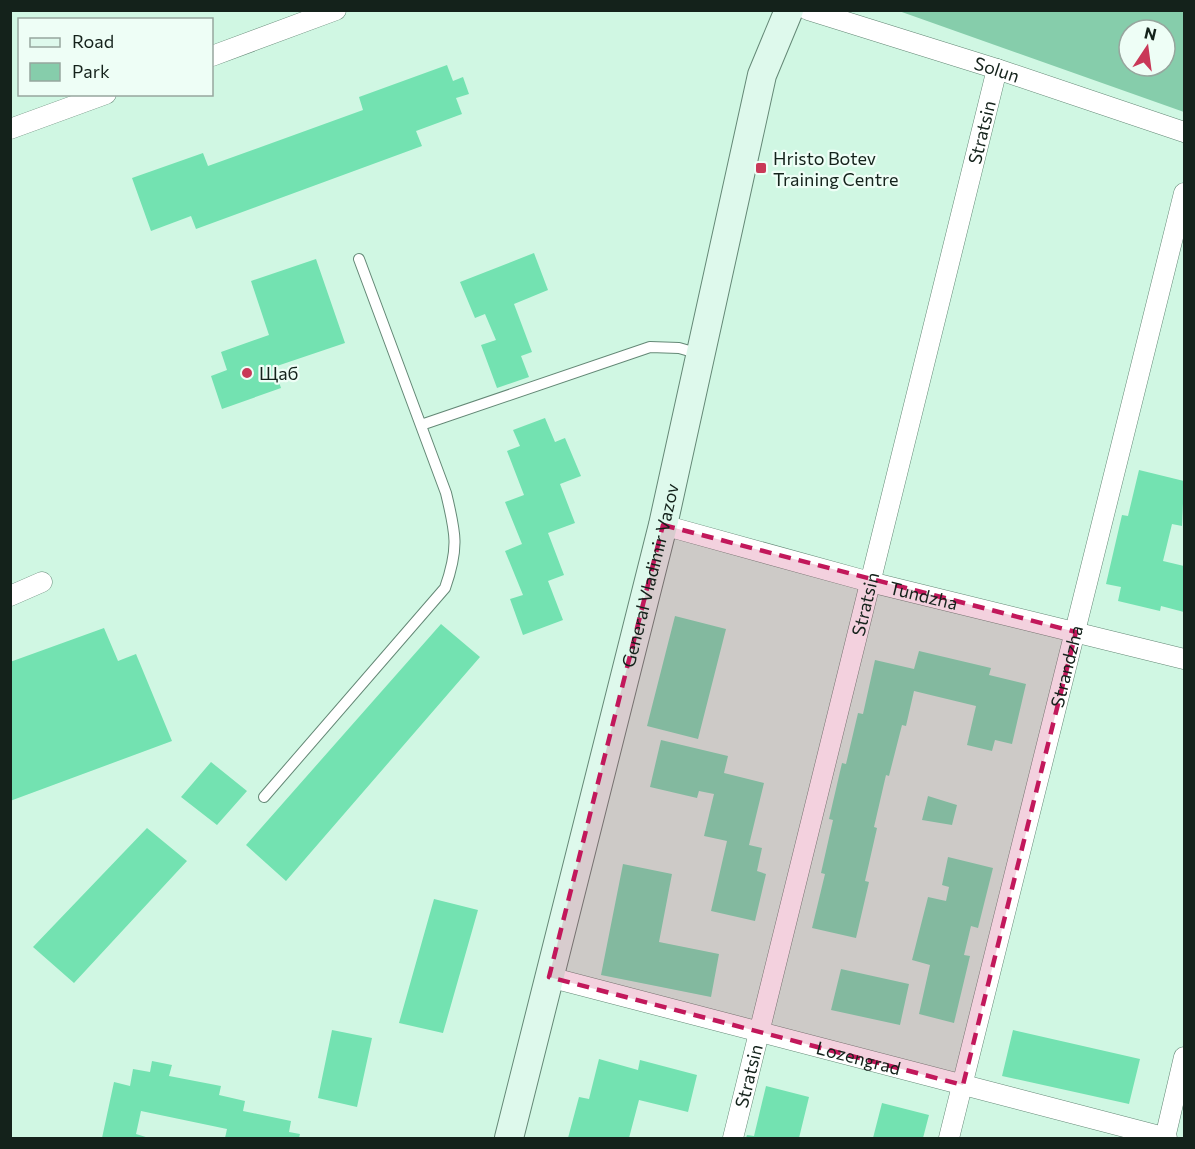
<svg xmlns="http://www.w3.org/2000/svg" width="1195" height="1149" font-family="Commissioner,sans-serif">
<style>
.green{fill:#86cdab;fill-rule:evenodd}
.building{fill:#73e2b1}
.lines{fill:none;stroke-linecap:round;stroke-linejoin:round}
.lane-casing{stroke:#648876;stroke-width:12}
.street-casing{stroke:#648876;stroke-width:21}
.secondary-casing{stroke:#648876;stroke-width:30}
.lane{stroke:#fff;stroke-width:10}
.street{stroke:#fff;stroke-width:20}
.secondary{stroke:#def9ec;stroke-width:28}
.marked{fill:#c2185b;fill-opacity:0.2;stroke:#c2185b;stroke-width:4.5;stroke-dasharray:12 8;stroke-linejoin:round}
.poi-dot{fill:#c93958;stroke:#eefef6;stroke-width:2}
.labels{text-anchor:middle;dominant-baseline:central;stroke-width:4.5;stroke-linejoin:round;paint-order:stroke}
.street-label{font-size:18px;fill:#14221b;stroke:#eefef6}
.poi-label{font-size:18px;fill:#14221b;stroke:#eefef6;text-anchor:start}
</style>
<rect width="100%" height="100%" fill="#d0f7e3"/>
<path class="green" d="M899 11H1184V112ZM1129 30H1165V66H1129Z"/>
<path class="building" d="M447 65 453 81 463 77 469 94 456 98 462 114 416 131 422 146 196 229 191 216 151 231 132 178 203 153 208 166 363 110 359 97Z
M534 253 548 290 514 304 532 352 521 356 529 377 497 388 481 345 496 340 485 314 475 318 460 282Z
M316 259 345 343 274 367 281 388 222 409 211 376 227 370 221 352 269 335 251 281Z
M545 418 555 442 565 438 581 476 560 484 575 523 548 533 564 575 548 581 563 620 523 635 510 599 523 595 505 551 522 544 505 502 524 495 507 451 520 446 513 430Z
M1139 470 1184 481 1182 526 1172 524 1163 561 1184 566V612L1161 606 1160 611 1118 601 1121 587 1106 584 1122 515 1128 516Z
M675 616 726 629 698 739 647 726Z
M441 624 480 657 286 881 246 845Z
M104 628 118 661 136 654 172 741 10 801V662Z
M919 651 991 668 989 675 1026 684 1012 744 995 740 992 751 967 745 976 706 914 691 906 726 902 725 889 776 886 775 874 827 877 828 865 881 869 882 856 938 812 928 825 874 821 873 833 820 829 819 842 763 846 764 858 713 863 714 875 660 914 669Z
M661 740 728 756 724 773 764 783 749 845 762 848 757 871 766 874 755 921 711 911 727 841 704 836 714 794 699 791 697 798 650 787Z
M211 762 247 791 217 825 181 797Z
M928 796 957 805 952 825 922 820Z
M147 828 187 861 74 983 33 947Z
M948 857 993 868 978 928 971 926 964 955 970 956 954 1023 919 1014 930 965 912 960 928 897 946 901 949 887 942 885Z
M623 864 672 874 659 942 719 954 711 997 601 975Z
M434 899 478 910 443 1033 399 1023Z
M841 969 909 984 900 1025 831 1010Z
M332 1030 372 1038 357 1107 318 1098Z
M1013 1030 1140 1059 1129 1104 1002 1076Z
M599 1059 638 1070 640 1060 697 1075 688 1112 639 1100 629 1138H568L579 1097 589 1099Z
M152 1061 172 1065 169 1076 221 1086 219 1095 245 1101 243 1111 291 1121 289 1132 300 1134 299 1138H225L227 1129 141 1111 136 1134 149 1138H102L114 1082 130 1086 133 1069 150 1072Z
M766 1086 809 1097 799 1138H746L747 1135 754 1136Z
M882 1103 929 1115 923 1138H873Z"/>
<g class="lines">
<g class="lane-casing">
<path id="lane" d="M421 425 650 347 679 348 700 354
M264 797 445 588C459 548 456 534 446 493L359 259"/>
</g>
<g class="street-casing">
<g id="street">
<path id="s1" d="M808 10 997 69 1184 132"/>
<path d="M212 56 336 10"/>
<path d="M10 129 106 94"/>
<path id="s2" d="M663 525 870 582 1184 659"/>
<path d="M10 596 42 582"/>
<path id="s3" d="M549 977 1167 1138"/>
<path id="s4" d="M733 1138 997 69"/>
<path id="s5" d="M949 1138 1184 193"/>
<path d="M1165 1138 1184 1057"/>
</g>
</g>
<g class="secondary-casing">
<g id="secondary">
<path id="s6" d="M509 1138 663 525 762 75 789 10"/>
</g>
</g>
<use href="#lane" class="lane"/>
<use href="#street" class="street"/>
<use href="#secondary" class="secondary"/>
</g>
<path class="marked" d="M663 525 1076 632 963 1085 549 977Z"/>
<g class="poi-dot">
<rect x="755" y="162" width="12" height="12" rx="3"/>
<circle cx="247" cy="373" r="6"/>
</g>
<g class="labels">
<g class="street-label">
<text stroke="none"><textPath href="#s1" startOffset="198">Solun</textPath></text>
<text stroke="none"><textPath href="#s4" startOffset="1036">Stratsin</textPath></text>
<text stroke="none"><textPath href="#s6" startOffset="580">General Vladimir Vazov</textPath></text>
<text stroke="none"><textPath href="#s2" startOffset="270">Tundzha</textPath></text>
<text stroke="none"><textPath href="#s4" startOffset="550">Stratsin</textPath></text>
<text stroke="none"><textPath href="#s5" startOffset="486">Strandzha</textPath></text>
<text stroke="none"><textPath href="#s3" startOffset="320">Lozengrad</textPath></text>
<text stroke="none"><textPath href="#s4" startOffset="64">Stratsin</textPath></text>
</g>
<g class="poi-label">
<text x="773" y="158">Hristo Botev<tspan x="773" dy="21">Training Centre</tspan></text>
<text x="259" y="373">Щаб</text>
</g>
</g>
<rect width="1195" height="1149" fill="none" stroke="#14221b" stroke-width="24"/>
<rect x="18" y="18" width="195" height="78" fill="#eefef6" stroke="#97a69e" stroke-width="1.5"/>
<rect x="30" y="38" width="30" height="9" fill="#def9ec" stroke="#97a69e" stroke-width="1.5"/>
<text x="72" y="48" font-size="18" fill="#14221b">Road</text>
<rect x="30" y="63" width="30" height="18" fill="#86cdab" stroke="#97a69e" stroke-width="1.5"/>
<text x="72" y="78" font-size="18" fill="#14221b">Park</text>
<g transform="translate(1147 48) rotate(13)"><circle r="28" fill="#eefef6" stroke="#97a69e" stroke-width="1.5"/>
<path d="M0-4.5L10 22L0 15L-10 22Z" fill="#c93958"/>
<text y="-9" font-size="16" font-weight="bold" text-anchor="middle" fill="#14221b">N</text>
</g>
</svg>
